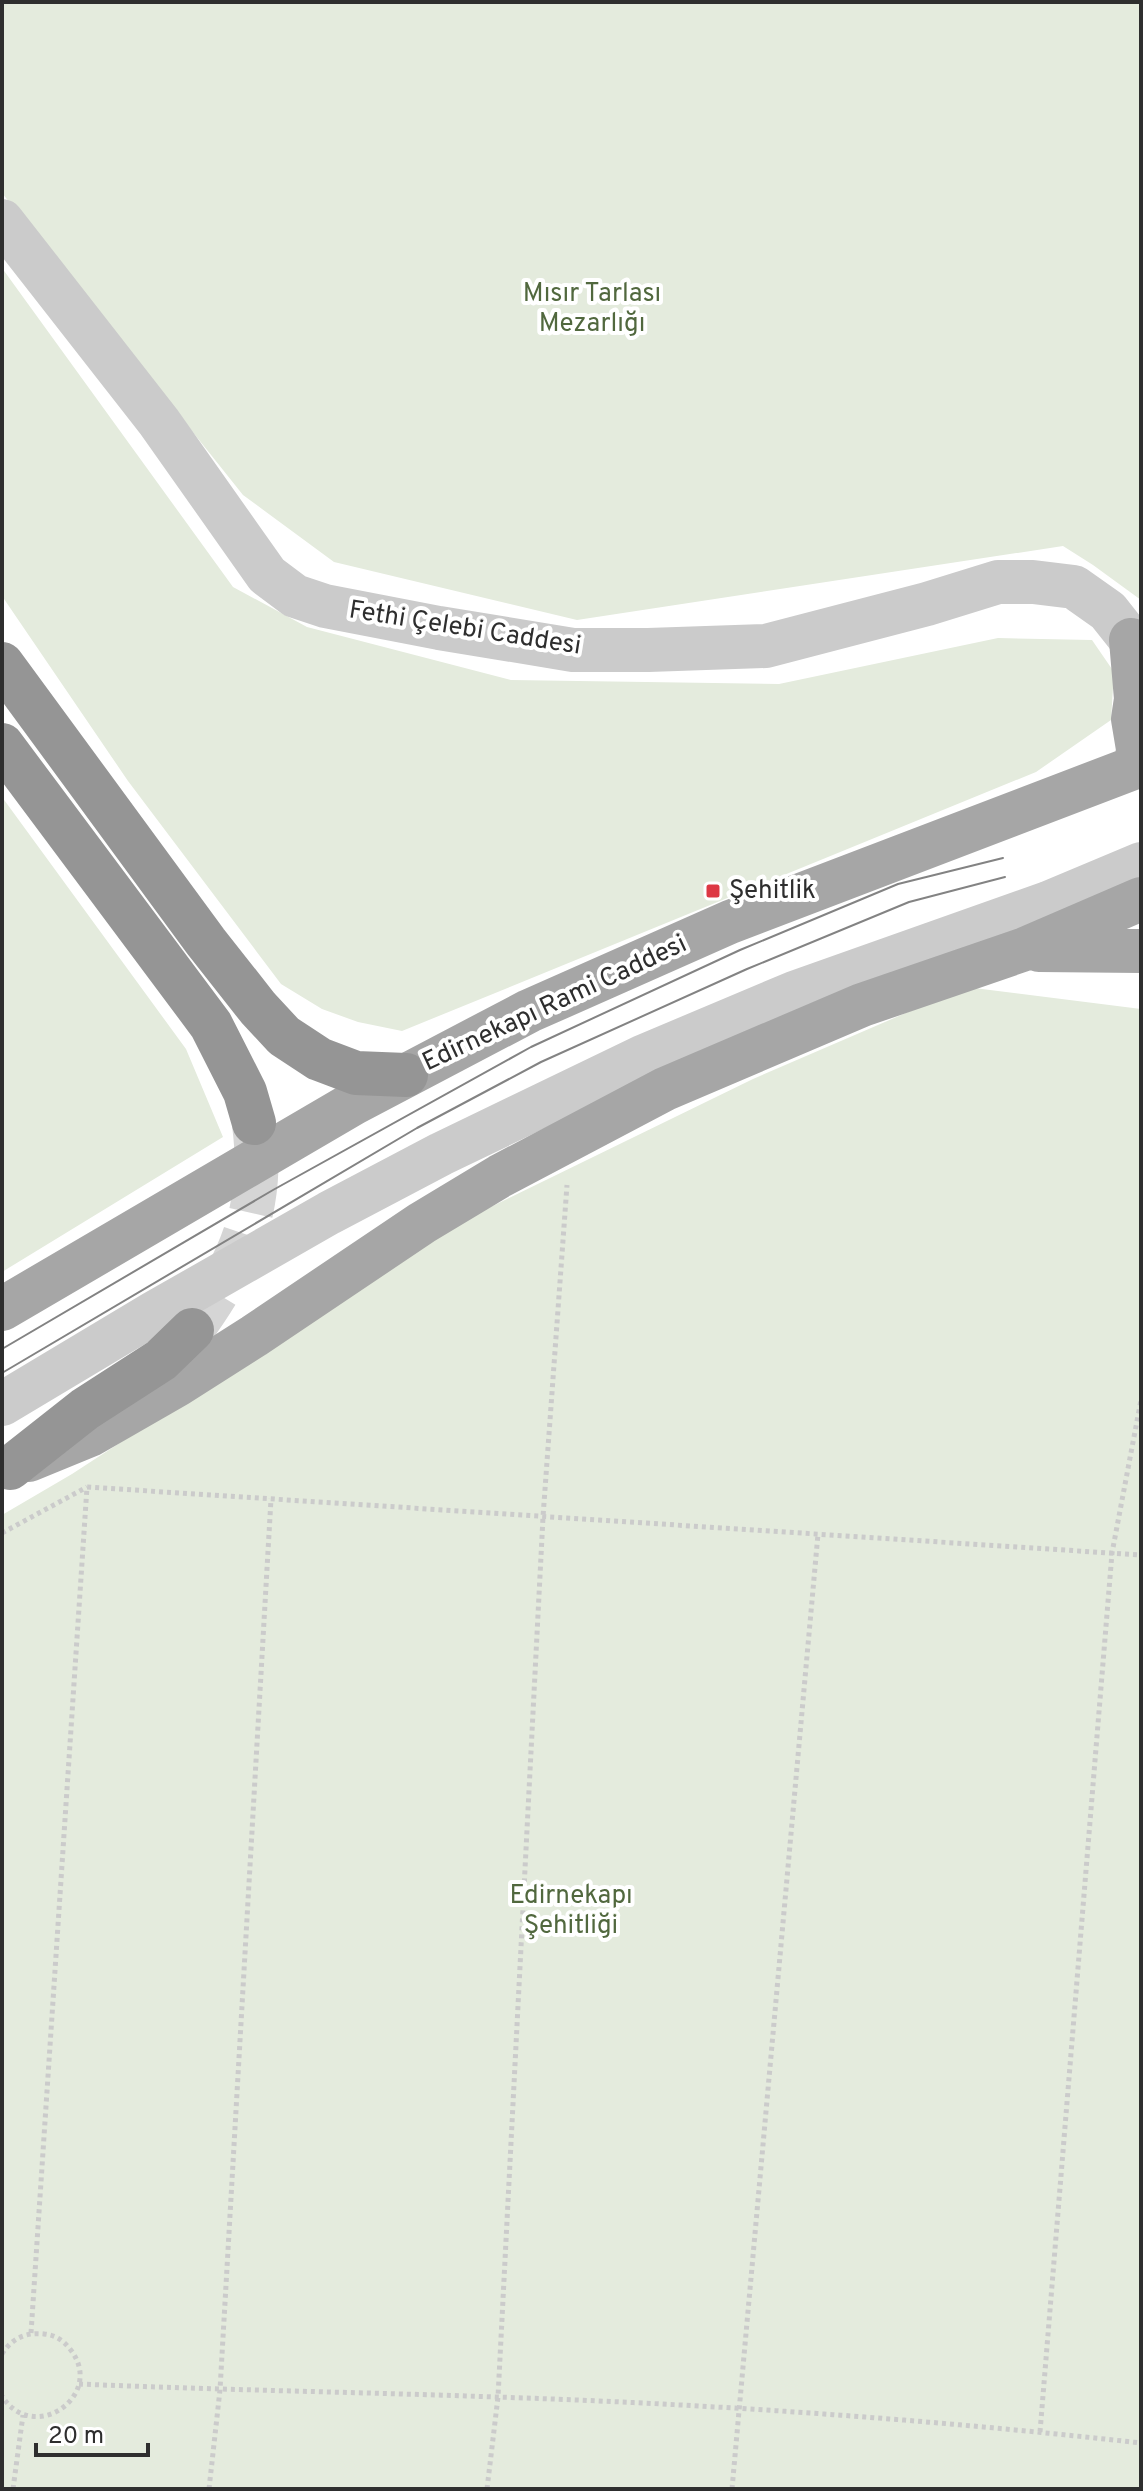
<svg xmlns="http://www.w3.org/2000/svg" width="1143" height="2491" font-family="Overpass,sans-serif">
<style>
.green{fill:#e4ebdd}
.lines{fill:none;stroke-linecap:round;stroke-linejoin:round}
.highway-tunnel{stroke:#d5d5d5;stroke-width:44;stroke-dasharray:44 22;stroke-linecap:butt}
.path{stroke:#cbcbcb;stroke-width:5;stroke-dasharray:4 4;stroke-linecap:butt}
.minor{stroke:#cbcbcb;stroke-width:44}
.major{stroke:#a6a6a6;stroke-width:44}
.highway{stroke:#959595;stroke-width:44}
.tram{stroke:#838383;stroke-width:2}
.poi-dot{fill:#dd3844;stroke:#fff;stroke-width:3}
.labels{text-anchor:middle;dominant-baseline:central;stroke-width:8;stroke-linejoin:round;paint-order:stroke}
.park-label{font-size:26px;fill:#51683e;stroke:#fff}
.street-label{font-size:26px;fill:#2e2e2e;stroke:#fff}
.poi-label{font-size:26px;fill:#2e2e2e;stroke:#fff;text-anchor:start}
</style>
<rect width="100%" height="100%" fill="#fff"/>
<path class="green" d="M2 2H1141V600L1093 565 1063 546 577 620 334 562 243 495 2 193Z
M2 268 233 587 307 627 511 680 779 684 998 638 1092 640 1114 672 1111 720 1036 772 402 1031 358 1022 322 1009 281 984 128 781 2 596Z
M2 797 186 1049 223 1137 2 1272Z
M966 987 1141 1009V2489H2V1515L72 1474 458 1223 753 1079Z"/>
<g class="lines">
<path class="highway-tunnel" d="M192 1330C240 1264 265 1207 254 1124"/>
<path class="path" d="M2 1533 87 1487
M31 2333 87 1487 1141 1555
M2 2354C12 2338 26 2332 44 2334 55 2335 63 2340 70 2349 107 2395 33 2446 2 2396
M79 2384C218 2390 357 2392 496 2397 711 2404 927 2419 1141 2443
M1040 2432 1112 1553 1141 1400
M13 2489 23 2415
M209 2489 220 2390 271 1499
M487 2489 498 2397 543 1517 567 1185
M732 2489 818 1534"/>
<path class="minor" d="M2 221 159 422 267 575 295 596 325 606 439 628 573 650H648L766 646 927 604 998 582H1033L1074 587 1108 611 1131 640
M2 1404 154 1313 329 1213 441 1154 642 1057 794 993 1048 903 1141 864"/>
<path class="major" d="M1131 640 1136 699 1133 719 1138 749 1136 767
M1039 950 1141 951
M2 1309 354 1103 529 1011 730 922 1141 765
M29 1460 90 1435 177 1385 254 1336 422 1223 500 1176 665 1089 862 1005 1025 949 1141 899"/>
<path class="highway" d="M2 664 206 942 258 1008 284 1036 319 1059 356 1073 406 1075
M2 745 211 1025 245 1092 254 1123
M10 1468 85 1409 161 1360 192 1330"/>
<path class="tram" d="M2 1349 273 1190 531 1047 740 950 898 884 1003 858
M2 1373 417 1128 541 1062 747 969 909 902 1005 877"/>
</g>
<rect class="poi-dot" x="705" y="883" width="16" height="16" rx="4"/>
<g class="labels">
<g class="park-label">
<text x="592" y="294">Mısır Tarlası<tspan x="592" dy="30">Mezarlığı</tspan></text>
<text x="571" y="1896">Edirnekapı<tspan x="571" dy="30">Şehitliği</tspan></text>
</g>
<g class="street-label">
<text transform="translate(465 629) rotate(9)">Fethi Çelebi Caddesi</text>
<text transform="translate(555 1004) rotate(-25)">Edirnekapı Rami Caddesi</text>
</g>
<g class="poi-label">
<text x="729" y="891">Şehitlik</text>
</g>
</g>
<rect width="1143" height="2491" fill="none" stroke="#2e2e2e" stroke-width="8"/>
<path d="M36 2443v12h112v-12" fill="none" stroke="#2e2e2e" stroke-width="4"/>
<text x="48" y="2443" font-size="24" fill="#2e2e2e" stroke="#ffffff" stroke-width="6" paint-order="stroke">20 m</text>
</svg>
